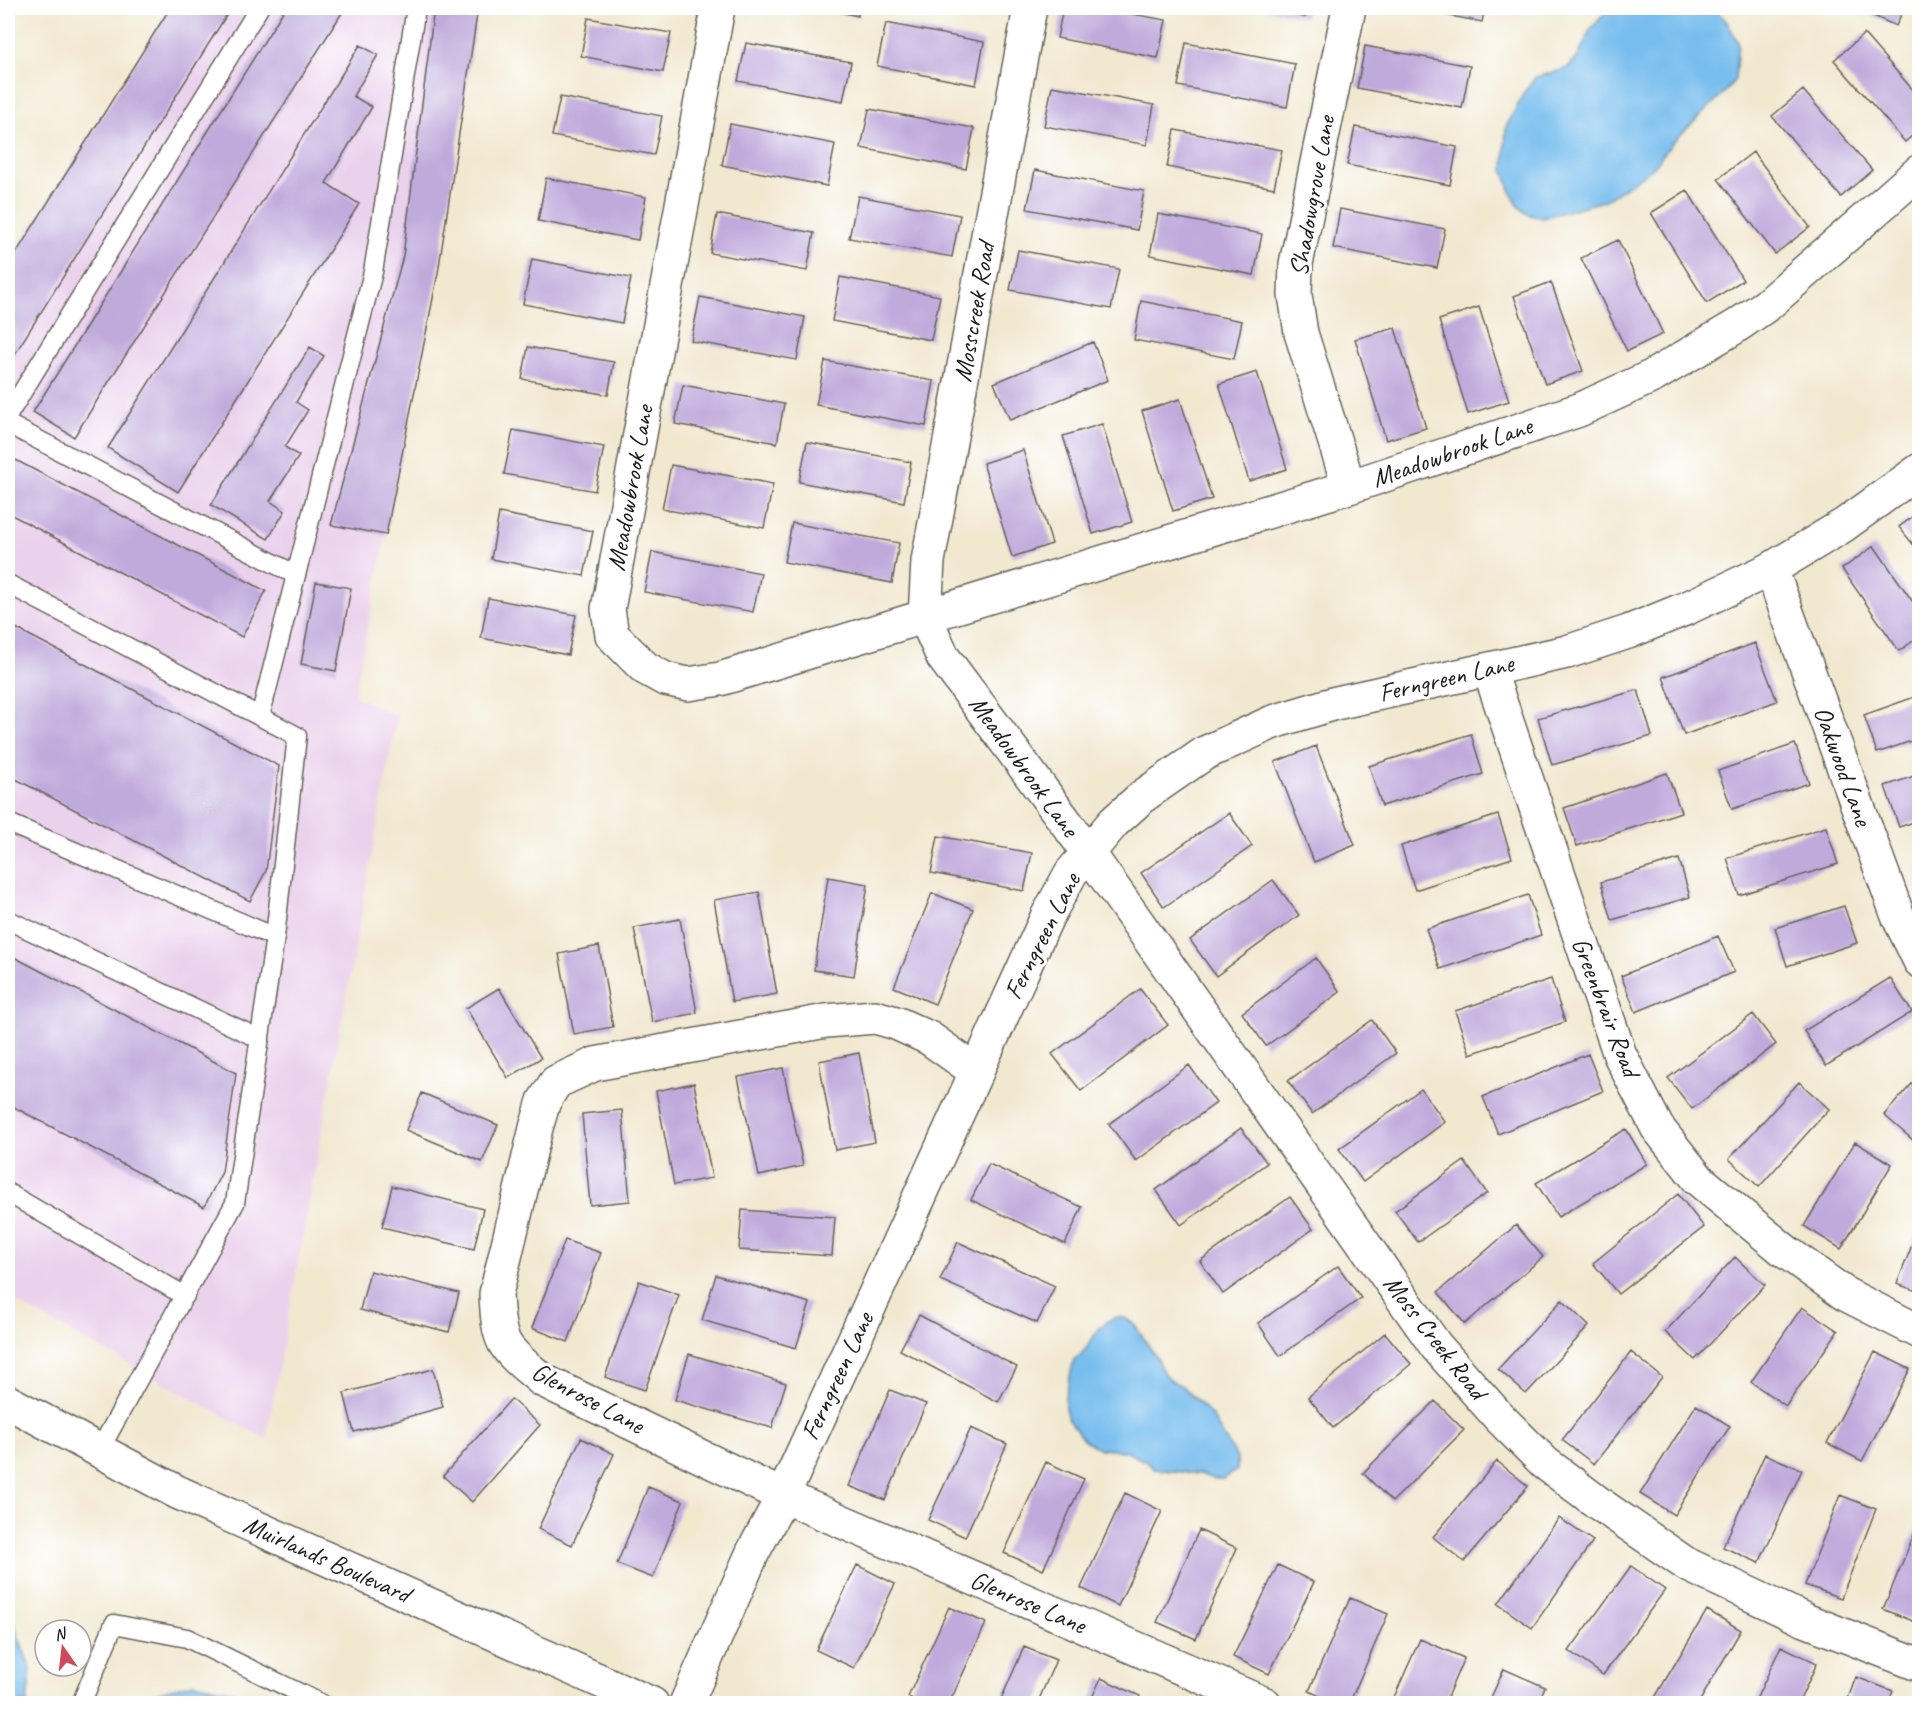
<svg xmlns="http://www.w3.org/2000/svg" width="1927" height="1711" font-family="Caveat,sans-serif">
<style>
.built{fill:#ead1ec}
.water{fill:#77bdee;stroke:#4a6c85;stroke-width:1.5}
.building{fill:#bfaadc}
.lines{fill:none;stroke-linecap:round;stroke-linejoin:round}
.service-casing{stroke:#67635b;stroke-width:21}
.minor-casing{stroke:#67635b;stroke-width:36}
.secondary-casing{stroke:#67635b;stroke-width:36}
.service{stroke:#fff;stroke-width:18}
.minor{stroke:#fff;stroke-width:33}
.secondary{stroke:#fff;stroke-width:33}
.labels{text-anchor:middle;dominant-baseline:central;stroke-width:6;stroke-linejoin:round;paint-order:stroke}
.street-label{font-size:26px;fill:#1c1c1c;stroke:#fff}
</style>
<rect width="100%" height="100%" fill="#fff"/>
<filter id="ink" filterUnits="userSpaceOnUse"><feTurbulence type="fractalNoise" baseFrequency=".0167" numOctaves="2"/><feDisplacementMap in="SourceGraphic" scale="12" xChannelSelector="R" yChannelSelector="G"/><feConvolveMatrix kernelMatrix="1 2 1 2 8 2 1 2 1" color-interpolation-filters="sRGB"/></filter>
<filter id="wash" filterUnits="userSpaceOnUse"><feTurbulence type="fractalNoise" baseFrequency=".008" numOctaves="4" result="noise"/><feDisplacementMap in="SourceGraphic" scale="24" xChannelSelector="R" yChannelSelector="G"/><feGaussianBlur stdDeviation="1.35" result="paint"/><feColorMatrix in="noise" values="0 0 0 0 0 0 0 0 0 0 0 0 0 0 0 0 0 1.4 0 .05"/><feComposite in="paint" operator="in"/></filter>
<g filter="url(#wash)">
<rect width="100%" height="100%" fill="#f1e8d0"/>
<path class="built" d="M170 8H478L438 273 354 696 397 716 266 1439 8 1298V266Z"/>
<path class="water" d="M1610 8H1714L1728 23 1738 43 1735 79 1726 91 1671 144 1652 169 1606 200 1542 218 1527 214 1517 204 1511 192 1504 171 1506 127 1525 91 1536 77 1566 69 1578 57 1590 30Z
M1116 1317 1125 1318 1134 1324 1155 1355 1163 1372 1171 1381 1182 1386 1211 1415 1237 1458V1470L1223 1479H1214L1199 1474 1154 1469 1145 1461 1125 1451 1100 1449 1084 1440 1068 1420 1065 1408V1396L1074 1360C1094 1347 1092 1326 1116 1317Z
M8 1610 31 1669 27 1703H8Z
M194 1683 228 1690 262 1703H141L148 1695Z"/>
<g id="blocks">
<path class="building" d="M170 8H231L8 365V266Z
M285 8H345L74 437 33 412Z
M434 8H478L438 273 386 535 331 525 403 256Z
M821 8H859L858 16Z
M1063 8H1099L1166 20 1158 58 1057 38Z
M1263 8H1307L1305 17Z
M1409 8H1485L1482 22Z
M1856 8H1904L1896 26Z
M588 18 671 33 663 72 581 56Z
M886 23 984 42 976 85 877 66Z
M1864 34 1920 98V129L1905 142 1834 60Z
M746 43 851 62 843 101 738 81Z
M1186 43 1295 64 1287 107 1178 86Z
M360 45 378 55 353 96 372 107 326 183 359 204 178 492 108 448Z
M1365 46 1470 66 1462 108 1357 88Z
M1052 86 1154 105 1147 145 1044 126Z
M1803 90 1872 170 1841 197 1772 116Z
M560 97 662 116 654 155 552 136Z
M869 109 974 128 966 169 861 148Z
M730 124 835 144 827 186 722 165Z
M1355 127 1457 147 1450 185 1347 165Z
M1175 130 1282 150 1274 188 1167 167Z
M1753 152 1810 227 1775 254 1718 179Z
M1035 170 1144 191 1137 230 1027 209Z
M546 178 646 197 638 240 538 221Z
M1687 190 1743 280 1707 303 1651 213Z
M858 196 960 215 952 257 849 238Z
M1340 209 1445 229 1437 268 1333 248Z
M717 214 814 233 807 271 710 253Z
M1158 214 1262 234 1254 275 1150 255Z
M1618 240 1663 334 1627 351 1581 258Z
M1018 250 1119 269 1111 309 1010 290Z
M532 259 631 278 622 323 523 304Z
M840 277 940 296 931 340 832 321Z
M1551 282 1583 371 1545 384 1514 296Z
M700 297 805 317 797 360 691 341Z
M1141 301 1242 321 1234 359 1134 340Z
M1479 307 1509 401 1468 414 1439 320Z
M1395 328 1426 428 1386 440 1355 339Z
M1093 342 1108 380 1010 420 994 383Z
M310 347 324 356 296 402 308 410 285 447 299 456 270 501 285 511 268 539 211 505Z
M528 347 614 362 608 395 522 379Z
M825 361 934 381 926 426 816 405Z
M1257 372 1287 469 1249 481 1219 384Z
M683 385 784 404 777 443 675 424Z
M1180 399 1212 499 1173 511 1142 411Z
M1102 424 1132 522 1093 534 1063 436Z
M513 430 604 447 595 491 504 474Z
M807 442 911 462 904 502 799 482Z
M1023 450 1052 544 1012 557 983 463Z
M8 456 266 591 242 637 8 513Z
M671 465 773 484 764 528 662 509Z
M1920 511V553L1899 527Z
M499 513 593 531 584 576 491 559Z
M792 523 899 543 892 583 784 562Z
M1874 546 1920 612V636L1899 651 1842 569Z
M652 552 761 573 753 612 644 592Z
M316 582 351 588 336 671 301 664Z
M488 598 576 615 568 655 481 638Z
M8 624 279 766 266 871 250 901 8 775Z
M1755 643 1777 701 1684 735 1663 677Z
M1638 690 1652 736 1552 765 1538 718Z
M1920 695V738L1877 753 1864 715Z
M1471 734 1483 774 1382 806 1369 766Z
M1795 744 1809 783 1732 809 1718 771Z
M1316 746 1355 845 1314 862 1275 762Z
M1667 773 1681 812 1577 846 1564 808Z
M1920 774V820L1899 827 1885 786Z
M1229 813 1252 846 1164 907 1141 873Z
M1498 815 1512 858 1415 890 1401 846Z
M1826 827 1838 864 1739 895 1727 858Z
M938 836 1032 853 1024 891 931 873Z
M1679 859 1690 897 1612 920 1601 882Z
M828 877 868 884 854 976 814 970Z
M1273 880 1299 915 1216 976 1190 940Z
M759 892 777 994 732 1002 714 900Z
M932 893 973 909 935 1004 894 987Z
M1528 895 1541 935 1440 969 1426 929Z
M1844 906 1857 943 1787 966 1775 928Z
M680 919 697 1013 652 1022 634 928Z
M1718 936 1734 972 1636 1012 1621 976Z
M599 946 613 1027 574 1034 559 954Z
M8 954 236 1073 222 1172 204 1207 8 1104Z
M1316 958 1340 992 1266 1046 1242 1013Z
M1890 978 1912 1012 1826 1066 1804 1031Z
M1551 979 1565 1022 1470 1054 1455 1011Z
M499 988 541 1058 508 1078 466 1008Z
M1140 989 1168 1025 1081 1091 1052 1054Z
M1753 1014 1776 1044 1692 1109 1668 1078Z
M1372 1020 1396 1053 1312 1114 1288 1081Z
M859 1053 875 1142 835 1150 819 1061Z
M1588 1054 1603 1091 1498 1134 1483 1097Z
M1189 1065 1216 1103 1136 1161 1109 1124Z
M783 1068 803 1166 759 1176 738 1077Z
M1920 1075V1134L1914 1141 1884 1115Z
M1799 1082 1829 1109 1759 1187 1729 1159Z
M694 1083 712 1178 674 1185 656 1091Z
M1421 1089 1445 1122 1363 1182 1339 1149Z
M422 1093 498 1125 482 1162 406 1130Z
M622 1110 630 1201 590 1205 582 1114Z
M1241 1128 1267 1163 1181 1225 1156 1190Z
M1626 1129 1647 1164 1558 1217 1536 1183Z
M1855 1142 1892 1164 1841 1249 1804 1226Z
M1464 1161 1487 1193 1418 1242 1395 1211Z
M989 1164 1082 1207 1065 1244 971 1200Z
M392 1186 483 1209 474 1249 382 1227Z
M1678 1194 1704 1227 1618 1294 1593 1263Z
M1290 1197 1313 1229 1223 1294 1200 1261Z
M742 1210 835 1217 832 1256 739 1250Z
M1920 1224V1292L1897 1284Z
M1516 1225 1543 1257 1465 1324 1438 1292Z
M565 1240 601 1253 568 1342 532 1328Z
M958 1242 1055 1286 1037 1323 940 1280Z
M1735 1257 1765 1285 1695 1360 1665 1332Z
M1338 1266 1361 1298 1280 1356 1258 1323Z
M370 1271 459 1293 449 1332 360 1310Z
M716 1275 810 1303 796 1348 702 1320Z
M639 1281 679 1295 645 1390 605 1377Z
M1562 1300 1589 1326 1526 1394 1498 1369Z
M1802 1307 1838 1331 1786 1406 1751 1382Z
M919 1315 1017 1367 998 1402 900 1350Z
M1385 1333 1411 1364 1333 1428 1308 1397Z
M1631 1352 1662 1377 1594 1464 1562 1440Z
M1875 1352 1910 1369 1862 1461 1827 1443Z
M689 1354 786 1383 772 1428 675 1400Z
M433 1369 443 1407 354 1432 344 1393Z
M890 1390 926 1404 885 1500 849 1486Z
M511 1399 540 1425 472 1502 443 1476Z
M1435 1401 1464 1430 1392 1502 1363 1473Z
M1696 1405 1730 1426 1674 1515 1640 1494Z
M971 1428 1007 1444 965 1537 928 1520Z
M581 1438 614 1454 572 1545 538 1529Z
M1765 1454 1802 1470 1759 1563 1723 1547Z
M1497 1461 1528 1486 1464 1562 1433 1537Z
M1046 1462 1084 1479 1043 1570 1004 1553Z
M648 1487 683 1501 653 1578 617 1564Z
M1125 1493 1162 1511 1118 1606 1081 1588Z
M1840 1495 1876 1509 1841 1598 1805 1585Z
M1559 1518 1593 1541 1532 1628 1498 1604Z
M1920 1520V1624L1883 1609Z
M1199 1530 1237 1548 1196 1639 1157 1622Z
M857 1565 895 1584 854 1668 816 1650Z
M1278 1565 1314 1582 1269 1674 1233 1657Z
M1631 1566 1665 1590 1603 1675 1569 1651Z
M1350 1598 1388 1614 1349 1704H1337L1309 1691Z
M949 1607 986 1623 949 1704H924L908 1697Z
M1707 1610 1741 1630 1698 1704H1662L1654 1699Z
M1420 1639 1464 1658 1444 1704H1391Z
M1781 1646 1817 1663 1798 1704H1754Z
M1024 1647 1056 1660 1037 1704H999Z
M1504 1669 1545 1687 1537 1704H1488Z
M1856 1677 1893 1691 1888 1704H1846Z
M1101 1678 1140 1696 1136 1704H1089Z"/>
</g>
</g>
<g filter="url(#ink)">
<use href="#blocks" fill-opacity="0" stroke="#67635b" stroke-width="1.5"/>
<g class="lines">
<g class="service-casing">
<path id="service" d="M8 415 259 8
M8 424 296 575
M8 584 297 736 275 937 235 1203 99 1451
M260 717 373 272 416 8
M8 823 275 937
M8 920 260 1039
M8 1193 185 1296
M81 1704 114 1624 187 1638 322 1704"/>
</g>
<g class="minor-casing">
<path id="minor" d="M718 8 608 609 612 635 645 668 665 679 688 684 720 679 1349 487 1579 410 1653 376 1735 327 1767 305 1920 171
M1030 8 928 561 925 617 943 657 1088 852 1436 1346 1499 1417 1545 1463 1601 1505 1686 1564 1805 1620 1920 1665
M1349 8 1296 264 1295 295 1301 333 1349 487
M1771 569 1898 916 1920 961
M1489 669 1620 1055 1657 1127 1699 1180 1785 1251 1845 1294 1920 1332
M977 1072 929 1038 896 1023 875 1017 826 1021 595 1064 556 1082 544 1101 536 1128 496 1294C497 1309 497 1328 504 1342 512 1357 530 1369 542 1380L783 1496 1265 1704
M686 1704 753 1552 783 1496 1047 917 1071 873 1114 822 1143 796 1205 753 1273 722 1336 703 1567 652 1628 632 1687 608 1771 569 1844 525 1920 470"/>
</g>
<g class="secondary-casing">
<path id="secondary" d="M8 1402 177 1492 652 1704"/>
</g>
<use href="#service" class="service"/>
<use href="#minor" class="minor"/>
<use href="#secondary" class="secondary"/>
</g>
</g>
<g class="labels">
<g class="street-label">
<text transform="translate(1312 196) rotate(-80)">Shadowgrove Lane</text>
<text transform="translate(974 312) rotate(-80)">Mosscreek Road</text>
<text transform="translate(1452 452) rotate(-19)">Meadowbrook Lane</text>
<text transform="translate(630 488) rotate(-80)">Meadowbrook Lane</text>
<text transform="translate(1446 678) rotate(-13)">Ferngreen Lane</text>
<text transform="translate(1024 766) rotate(54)">Meadowbrook Lane</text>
<text transform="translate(1843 766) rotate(70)">Oakwood Lane</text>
<text transform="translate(1042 936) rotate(-63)">Ferngreen Lane</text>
<text transform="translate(1606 1007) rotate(69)">Greenbrair Road</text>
<text transform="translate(1435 1337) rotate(52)">Moss Creek Road</text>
<text transform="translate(837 1376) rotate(-65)">Ferngreen Lane</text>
<text transform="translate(588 1398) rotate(28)">Glenrose Lane</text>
<text transform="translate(327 1559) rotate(24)">Muirlands Boulevard</text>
<text transform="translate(1028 1602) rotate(23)">Glenrose Lane</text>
</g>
</g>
<rect width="1927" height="1711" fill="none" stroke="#fff" stroke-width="30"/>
<g transform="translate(63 1648) rotate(346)"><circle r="28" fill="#ffffff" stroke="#a4a4a4" stroke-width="1.5"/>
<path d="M0-4.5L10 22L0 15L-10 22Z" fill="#d1495b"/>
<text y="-9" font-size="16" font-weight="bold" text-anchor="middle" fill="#1c1c1c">N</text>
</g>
</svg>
